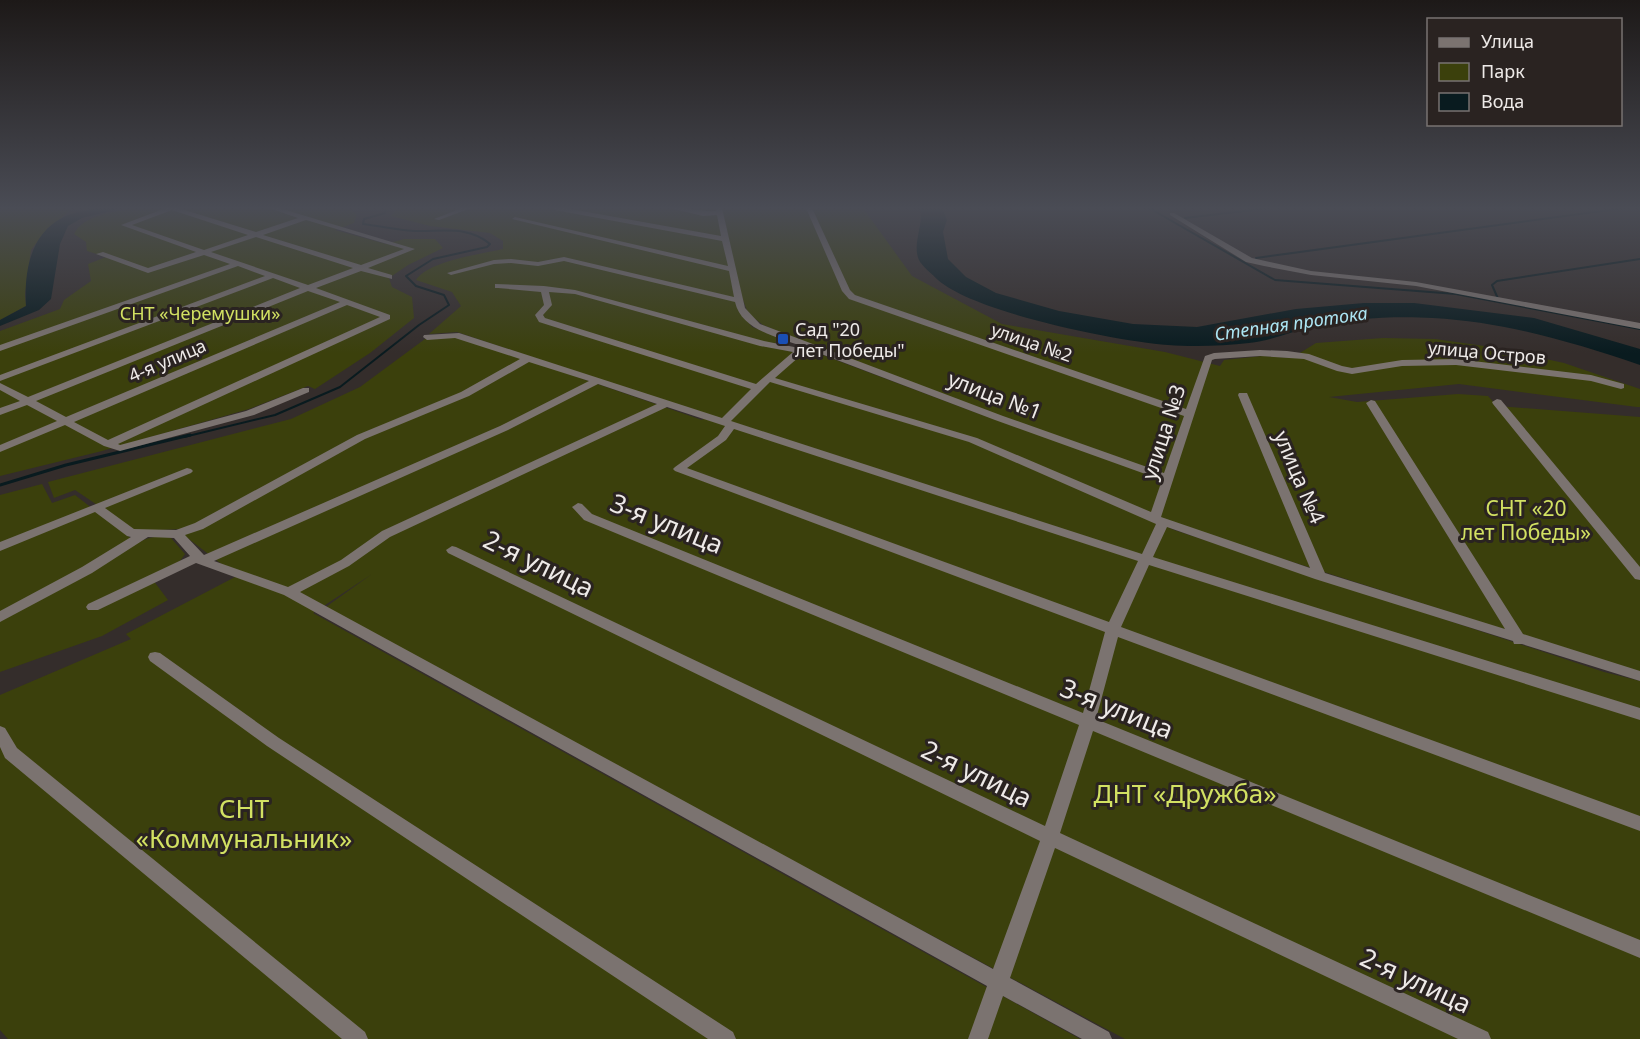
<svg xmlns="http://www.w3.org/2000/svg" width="1640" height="1039" font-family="'Noto Sans',sans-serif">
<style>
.green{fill:#3b400c}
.water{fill:#091b1f}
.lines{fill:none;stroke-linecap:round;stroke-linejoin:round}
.stream-far1{stroke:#091b1f;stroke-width:2}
.stream{stroke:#091b1f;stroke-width:3}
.minor{fill:#7b7370;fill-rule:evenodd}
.transit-dot{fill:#1a4fb4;stroke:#2a2321;stroke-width:2}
.labels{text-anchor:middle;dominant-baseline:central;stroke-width:6;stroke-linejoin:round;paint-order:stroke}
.far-park-label{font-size:18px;fill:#d2e162;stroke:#2a2321}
.far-water-label{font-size:18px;font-style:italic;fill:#ace5f3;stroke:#2a2321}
.far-poi-label{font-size:18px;fill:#eeeae8;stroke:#2a2321;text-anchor:start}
.far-street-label{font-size:18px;fill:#eeeae8;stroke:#2a2321}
.street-label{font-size:21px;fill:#eeeae8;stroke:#2a2321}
.park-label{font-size:21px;fill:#d2e162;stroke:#2a2321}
.near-street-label{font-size:26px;fill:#eeeae8;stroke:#2a2321}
.near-park-label{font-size:26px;fill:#d2e162;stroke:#2a2321}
</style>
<rect width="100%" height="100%" fill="#342d2b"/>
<path class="green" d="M0 208H73L44 233 31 250 25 294 26 306 0 320Z
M135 208H349L357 215 354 223 335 230 386 244 404 239H435L443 248 408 265 389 278 392 287 412 297 414 318 370 353 315 389 308 386 249 409 102 451 0 476V331L60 309 64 300 91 281 88 264 106 257 87 251 86 242 74 234C84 214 115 212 135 208Z
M398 208H716L738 308 752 327 782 338 769 347 802 354 809 350 990 418 763 325 748 313 740 292 722 208H863L912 276 1002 324 1165 352 1220 366 1224 360 1263 356 1292 358 1316 343 1383 338 1435 339 1491 347 1564 363 1640 389V407H1637L1459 384 1329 397 1357 402 1458 394 1488 396 1497 406 1640 417V673L1180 526 1106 498 1174 530 1604 672 1640 681V1039H1125L323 609 372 574 313 613 1080 1039H8L0 1030V695L131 639 126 634 237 576 185 536 181 529 136 531 75 490 54 498 48 482 291 419 360 387 425 339 455 335 702 420 708 416 457 332 429 334 461 306 452 292 416 280C428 261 481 254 503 249V241L490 233 430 226 391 216Z
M42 484 52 503 75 495 137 543C149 537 158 535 171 538L185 554 180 561 150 576 168 600 102 636 0 672V495Z"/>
<path class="water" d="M96 208H122L82 218 68 226 60 244 51 299 39 310 0 326V320L26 306C24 272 30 233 64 217 74 212 86 211 96 208Z
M918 208H942L947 220 943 232 948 259 966 277 996 293 1059 311 1133 324 1197 327 1296 309 1364 303H1414L1534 318 1640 349V365C1572 342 1505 322 1433 318 1396 316 1350 318 1315 326 1293 331 1271 341 1249 343 1223 346 1193 347 1168 345 1116 341 976 313 938 280 933 275 922 266 919 260 911 243 927 218 918 208Z"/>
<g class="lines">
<path class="stream-far1" d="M1149 208 1275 280 1456 294 1640 329
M1185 218 1269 208
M1256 258 1624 208
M1499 301 1492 285 1497 281 1640 259
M184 437 275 415 340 387 419 325 449 305 444 295 416 286 406 276 433 259 487 247 490 244C468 225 441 232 414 231 397 230 380 226 363 224L364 219 385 213V208"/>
<path class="stream" d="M0 485 66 465 190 435"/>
<path class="minor" d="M166 208H178L256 232 298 218 269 208H279L415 249 368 268 392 275V279L361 271 316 288 390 315V319L118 444 120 445 246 411 303 388H309V392L254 415 120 451 104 446 65 425 0 452V445L57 421 27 405 0 415V408L20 401 0 390V383L28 397 300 288 273 278 0 381V375L265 276 238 266 0 351V345L230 264 204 255 148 273 96 254 103 252 148 268 196 252 121 225ZM172 210 248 235 204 250 132 225ZM306 220 404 249 361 265 263 235ZM256 237 353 268 308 285 211 252ZM308 291 340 302 66 417 36 401ZM347 305 380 317 108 440 74 422Z
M462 208H471L439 220 434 219Z
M552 208H565L721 236 717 215 703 216 670 208C685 207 700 212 716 211V208H722L745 308 760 324 1003 416 1164 473 1184 416 849 299 842 291 806 208H812L850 290 855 295 1186 409 1205 356 1214 353 1260 350 1287 351 1309 354 1342 366 1352 368 1402 360 1456 359 1591 375 1624 384V388L1621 389 1591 381 1456 365 1402 366 1352 374 1337 371 1304 359 1260 356 1215 359 1212 360 1161 517 1310 568 1238 395 1239 393H1247L1325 573 1505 629 1366 403 1371 400 1375 401 1523 634 1640 671V681L1522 644H1514L1513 641 1315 579 1167 527 1153 557 1640 708V720L1149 565 1121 627 1640 816V831L1118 637 1096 719 1640 940V958L1093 731 1060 833 1488 1032 1491 1039H1458L1055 848 1010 978 1109 1032 1112 1039H1082L1003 996 988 1039H968L987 986 284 595 196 563 98 610H88L86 607 88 604 190 556 174 538 148 537 92 573 0 622V611L82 567 131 537 127 536 95 512 0 551V542L187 468 191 469 193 471 191 473 105 508 134 529 176 530 195 523 357 435 461 392 520 359 455 338 427 340 423 337 424 335 459 333 722 418 751 389 539 322 535 315 544 305 541 292 498 288H495V284L544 286 575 290 764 341 799 348 801 346C778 337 741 330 735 302L564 261 538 266 511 263 494 264 451 275 447 273 494 260 511 259 538 262 564 257 734 297 729 271 512 219 515 217 728 266 722 241 555 210ZM549 292 575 294 760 346 793 352 756 384 545 318 543 315 552 305ZM808 349 995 420 1162 480 1151 512 977 438 775 378ZM529 362 589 381 500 426 204 555 185 535 203 529 365 439 469 396ZM770 382 969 442 1156 524 1142 554 731 421ZM598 384 657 404 382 531 341 560 288 587 214 561 508 430ZM667 407 725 426 718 436 675 467 673 469 675 471 1105 632 1083 713 592 514 582 504 578 503 572 507 584 520 1079 725 1045 826 456 547 452 546 446 550 448 553 1040 841 993 969 300 592 349 566 390 537ZM734 429 1138 561 1109 622 687 468 726 440Z
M1170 213H1174L1252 258 1311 271 1416 282 1640 323V329L1416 286 1311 275 1264 266 1246 262 1170 215Z
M1497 399 1501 400 1640 567V580L1635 579 1493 404 1492 402Z
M155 652 160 653 279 738 733 1032 736 1039H708L267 746 150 661 148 657 150 653Z
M0 726 5 728 17 748 365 1032 368 1039H342L5 758 0 747Z"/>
</g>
<linearGradient id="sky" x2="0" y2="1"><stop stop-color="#1d1918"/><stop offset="0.59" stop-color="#4a4c55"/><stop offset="1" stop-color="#4a4c55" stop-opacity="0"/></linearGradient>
<rect width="1640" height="353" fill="url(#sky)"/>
<rect class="transit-dot" x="777" y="333" width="12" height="12" rx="3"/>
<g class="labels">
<g class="far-park-label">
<text x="200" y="313">СНТ «Черемушки»</text>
</g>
<g class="far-water-label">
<text transform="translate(1291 323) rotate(-8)">Степная протока</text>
</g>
<g class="far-poi-label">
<text x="795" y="329">Сад "20<tspan x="795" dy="21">лет Победы"</tspan></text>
</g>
<g class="far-street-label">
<text transform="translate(1032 342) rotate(19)">улица №2</text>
<text transform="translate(1487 352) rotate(5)">улица Остров</text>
<text transform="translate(167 360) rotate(-23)">4-я улица</text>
</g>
<g class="street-label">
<text transform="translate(995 395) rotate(21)">улица №1</text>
<text transform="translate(1163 432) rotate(-72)">улица №3</text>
<text transform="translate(1300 477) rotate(67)">улица №4</text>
</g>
<g class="park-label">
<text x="1526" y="508">СНТ «20<tspan x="1526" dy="24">лет Победы»</tspan></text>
</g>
<g class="near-street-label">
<text transform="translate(667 523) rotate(22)">3-я улица</text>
<text transform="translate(539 563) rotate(26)">2-я улица</text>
<text transform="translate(1117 708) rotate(22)">3-я улица</text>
<text transform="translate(977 773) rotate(26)">2-я улица</text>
<text transform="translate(1416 980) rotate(25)">2-я улица</text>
</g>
<g class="near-park-label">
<text x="1185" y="793">ДНТ «Дружба»</text>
<text x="244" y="808">СНТ<tspan x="244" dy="30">«Коммунальник»</tspan></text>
</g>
</g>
<rect x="1427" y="18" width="195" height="108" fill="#2a2321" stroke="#787371" stroke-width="1.5"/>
<rect x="1439" y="38" width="30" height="9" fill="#7b7370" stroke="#787371" stroke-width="1.5"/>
<text x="1481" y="48" font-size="18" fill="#eeeae8">Улица</text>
<rect x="1439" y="63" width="30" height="18" fill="#3b400c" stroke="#787371" stroke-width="1.5"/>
<text x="1481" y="78" font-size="18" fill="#eeeae8">Парк</text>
<rect x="1439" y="93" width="30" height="18" fill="#091b1f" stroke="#787371" stroke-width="1.5"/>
<text x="1481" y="108" font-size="18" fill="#eeeae8">Вода</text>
</svg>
